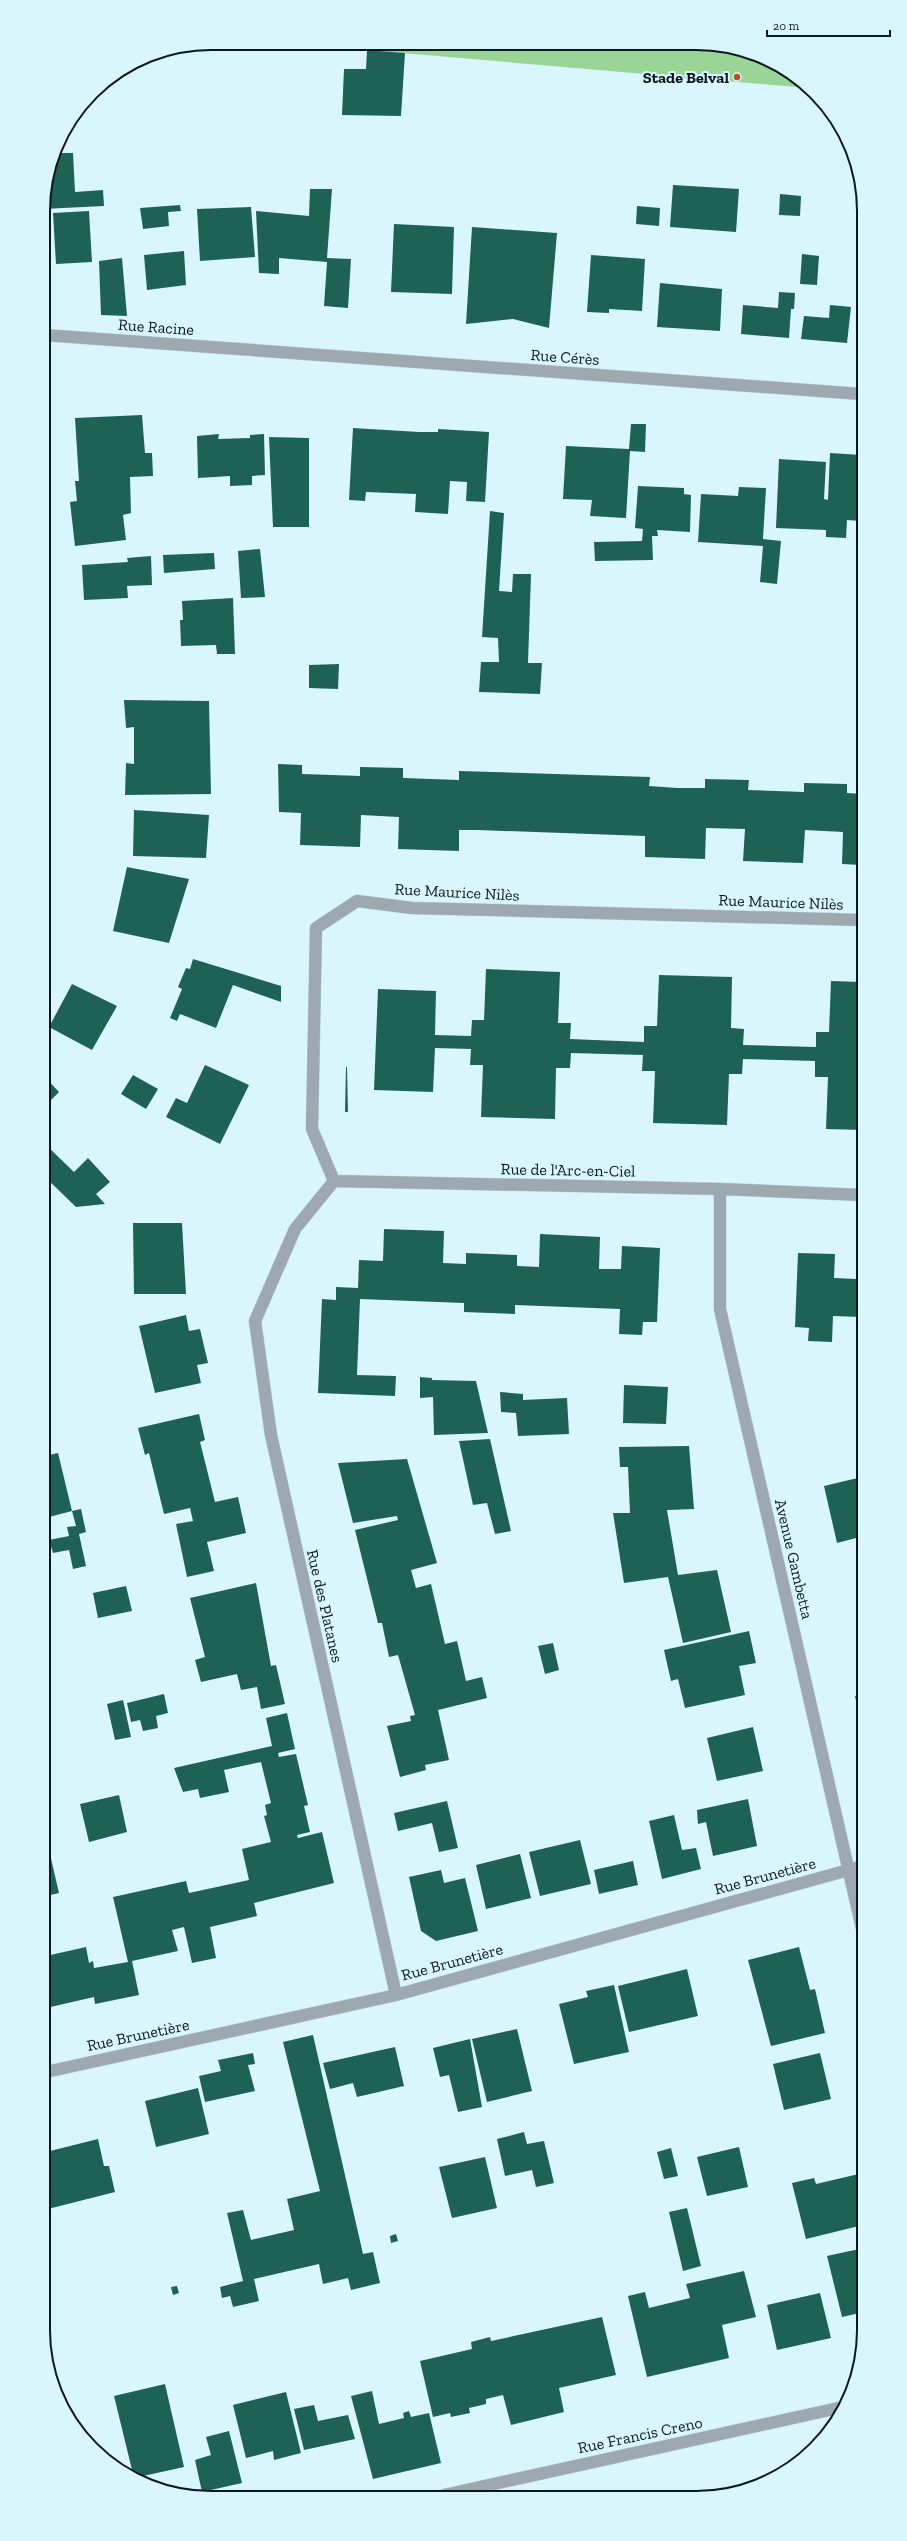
<svg xmlns="http://www.w3.org/2000/svg" width="907" height="2541" font-family="'Zilla Slab',serif">
<style>
.green{fill:#98d596}
.building{fill:#1e6255}
.lines{fill:none;stroke-linecap:round;stroke-linejoin:round}
.minor-casing{stroke:#b9d3d9;stroke-width:13}
.minor{stroke:#9ea8b1;stroke-width:12}
.poi-dot{fill:#b54f24;stroke:#daf6fd;stroke-width:1.5}
.labels{text-anchor:middle;dominant-baseline:central;stroke-width:4;stroke-linejoin:round;paint-order:stroke}
.poi-label{font-size:16px;font-weight:bold;fill:#0b191b;stroke:#daf6fd;text-anchor:end}
.street-label{font-size:16px;fill:#0b191b;stroke:#daf6fd}
.rim{fill:none;stroke:#0b191b;stroke-width:2}
</style>
<rect width="100%" height="100%" fill="#daf6fd"/>
<path class="green" d="M297 44 729 46 780 65 809 88Z"/>
<path class="building" d="M367 50 405 53 401 116 342 115 344 69H366Z
M56 153H73L75 192 103 190 104 206 43 209V200Z
M673 185 739 189 736 232 670 227Z
M310 189H332L327 258 351 259 348 308 324 306 327 262 279 258V274L259 273 256 211 309 216Z
M780 194 801 196 800 216 779 215Z
M180 205 181 211 168 212 169 226 143 229 140 208Z
M637 206 660 208 659 226 636 224Z
M251 207 255 257 200 261 197 209Z
M89 211 92 262 56 264 53 213Z
M394 224 454 227 452 294 391 292Z
M472 227 557 233 549 328 513 319 466 324Z
M184 251 186 285 147 290 144 255Z
M802 254 819 256 817 285 800 284Z
M860 254H861V309H857Z
M591 255 645 259 642 311 609 309V313L587 312Z
M122 258 127 316 101 315 99 261Z
M660 283 722 289 720 331 657 327Z
M779 292 795 293 794 309H791L789 338 741 334 743 305 778 308Z
M830 305 851 307 847 343 801 339 804 316 829 318Z
M142 415 145 453H152L153 476 130 477 131 513 123 515 126 540 75 546 70 502 77 501 75 481H79L75 418Z
M631 424H646L645 452 630 451 626 518 590 516 592 500 563 499 566 446 629 449Z
M353 428 419 432H438V429L489 432 485 502 466 501 467 482 450 481 448 514 415 512 416 494 366 492 365 501 349 500Z
M219 434 218 439 250 438V435L264 434 265 475 252 476V485L230 486V476L198 478 197 436Z
M269 437 309 438V527H273Z
M830 453 861 455V521L847 520 846 538 826 537V530L776 528 779 459 826 462 824 499 828 500Z
M638 486 684 488V494L691 495 690 532 657 530 658 536H652L653 560 595 561 594 542 642 541 643 529 635 528Z
M739 487 766 488 763 539 781 541 777 584 760 582 763 546 698 542 701 494 738 496Z
M490 511 504 513 499 591 512 592 513 574H531L528 663H542L540 694 479 692 481 662H499L498 638 482 637Z
M260 549 265 597 241 598 238 551Z
M214 553 215 569 164 573 163 555Z
M151 556 152 585 127 586 128 598 84 600 82 565 128 562 127 558Z
M233 598 235 654H217L216 645 181 646 180 620H183L182 601Z
M339 664 338 689 309 688V665Z
M124 700 209 701 211 794 125 795 126 763 134 764V727L126 728Z
M278 764 302 765V774L332 775 360 776V767L403 768V778L459 780V771L650 777 649 786 677 788H705V779L749 780 748 790 804 792V783L847 784V793L862 794V865L842 864 843 832 805 830 803 863 743 861 745 829 706 828 705 859 645 857V836L478 830H459V851L398 849 399 817 361 815 360 847 300 845 301 813 279 812Z
M134 810 209 815 206 858 133 856Z
M127 867 189 879 169 943 113 931Z
M193 959 281 986V1002L233 985 216 1028 180 1014 177 1021 170 1018 182 989 178 987 186 968 190 969Z
M486 969 560 972 558 1023H571L570 1039 644 1042V1026H657L659 975 732 977 731 1028 744 1029 743 1045 816 1047V1032H829L831 981 862 982V1130L826 1129 828 1077H815V1061L743 1059 742 1074H729L727 1125 653 1123 655 1071H642L643 1055 571 1053 570 1068H556L555 1119 481 1117 483 1065H470L471 1049 435 1048 433 1092 374 1090 378 989 436 991 435 1035 471 1036 472 1020H484Z
M72 984 117 1006 92 1050 49 1027Z
M205 1065 249 1085 220 1144 166 1117 176 1098 187 1103Z
M346 1067H347L348 1112H345Z
M133 1075 158 1089 146 1109 121 1094Z
M45 1077 59 1092 45 1106Z
M45 1144 74 1172 88 1158 110 1182 96 1194 105 1204 76 1207 45 1177Z
M133 1223H182L186 1294H134Z
M384 1229 444 1231 443 1263 466 1264V1253L517 1255V1266L539 1267 540 1234 600 1237 599 1269H621L622 1246 660 1248 657 1322H643L642 1335 619 1334 620 1309 515 1305V1314L464 1312V1303L360 1299 357 1375 396 1376 395 1396 318 1393 322 1299 336 1300V1287L358 1288 359 1260 383 1261Z
M858 1246H862V1317L833 1316 832 1342 808 1341 809 1328 795 1327 798 1253 835 1254 834 1278 856 1279Z
M186 1315 189 1331 200 1329 208 1363 197 1365 201 1383 155 1393 139 1326Z
M420 1377 432 1378V1380L476 1381 488 1433 434 1435 433 1397 420 1398Z
M624 1385 668 1387 666 1424 623 1423Z
M500 1392 523 1394V1400L567 1398 569 1434 518 1436 516 1413 501 1412Z
M199 1414 205 1440 200 1442 215 1502 238 1497 246 1533 207 1542 214 1571 187 1577 176 1524 193 1521 190 1508 164 1514 149 1453 145 1455 138 1428Z
M490 1439 511 1531 495 1534 487 1503 473 1505 459 1441Z
M689 1446 694 1509 667 1510 678 1575 717 1570 731 1632 683 1643 668 1577 624 1583 613 1513H630L628 1467H620L619 1447Z
M58 1453 72 1511 81 1509 86 1532 79 1534 86 1566 73 1569 69 1550 53 1553 49 1540 69 1536 67 1527 76 1526 72 1511 45 1518V1456Z
M407 1459 437 1563 411 1570 416 1588 431 1584 445 1644 457 1641 466 1681 482 1677 487 1698 438 1710 449 1760 425 1765 426 1770 400 1777 387 1726 411 1721 410 1716 415 1715 398 1655 389 1657 382 1623H378L355 1530 398 1520 397 1516 353 1523 338 1463Z
M862 1477V1564L856 1538 837 1543 824 1486Z
M256 1583 271 1666 276 1665 285 1704 261 1709 257 1687 241 1690 237 1674 201 1682 195 1660 205 1657 190 1598Z
M126 1586 132 1611 98 1618 93 1593Z
M863 1630V1652H862L857 1631Z
M749 1631 756 1663 739 1666 745 1695 685 1708 678 1679 671 1681 664 1650Z
M553 1643 559 1670 545 1674 538 1646Z
M164 1694 168 1713 156 1716 158 1728 143 1731 140 1720 131 1722 127 1703Z
M863 1694V1729H862L855 1696Z
M123 1700 131 1737 115 1740 107 1704Z
M287 1713 295 1749 278 1753 279 1757 296 1754 308 1805 304 1806 310 1832 297 1835 298 1838 322 1832 334 1883 254 1903 257 1916 210 1927 216 1958 192 1963 184 1927 172 1930 178 1951 132 1961 139 1995 95 2004 94 1997 46 2008V1956L86 1947 89 1963 93 1961 94 1968 128 1962 113 1897 186 1881 189 1893 249 1880 242 1849 271 1842 264 1816 267 1815 265 1805 271 1803 261 1762 224 1770 229 1792 200 1798 198 1789 183 1792 174 1768 272 1746 266 1718Z
M753 1727 763 1771 717 1781 707 1738Z
M119 1795 127 1832 89 1842 80 1804Z
M748 1799 757 1846 713 1856 706 1822 698 1824 697 1810Z
M447 1801 458 1848 439 1852 432 1823 398 1831 394 1813Z
M674 1815 682 1850 696 1848 701 1869 662 1879 649 1821Z
M46 1837 59 1893 46 1896Z
M580 1840 591 1884 540 1896 529 1852Z
M520 1854 531 1898 486 1909 476 1865Z
M633 1861 638 1885 599 1894 594 1870Z
M441 1870 444 1883 465 1878 478 1931 436 1941 421 1931 409 1877Z
M799 1947 810 1990 815 1989 825 2033 771 2046 748 1960Z
M687 1969 698 2016 629 2032 618 1986Z
M614 1985 629 2052 574 2064 559 2004 588 1997 586 1991Z
M517 2029 532 2091 487 2102 472 2039Z
M313 2035 363 2254 373 2252 380 2283 351 2290 348 2278 323 2284 319 2264 254 2279 259 2301 233 2307 230 2296 222 2298 220 2287 243 2281 227 2213 243 2210 251 2240 294 2230 287 2199 320 2191 283 2042Z
M470 2039 482 2107 458 2112 449 2075 440 2077 433 2048Z
M395 2047 404 2086 357 2097 353 2083 330 2089 323 2063Z
M253 2053 255 2064 248 2065 255 2091 205 2102 199 2076 221 2071 218 2060Z
M820 2053 831 2099 784 2110 773 2064Z
M198 2088 209 2134 156 2147 145 2101Z
M524 2132 527 2144 544 2141 554 2183 536 2187 532 2170 505 2176 497 2139Z
M98 2139 104 2166H109L115 2192 48 2209 46 2200V2152Z
M739 2147 748 2187 707 2196 697 2157Z
M671 2148 678 2176 664 2179 657 2152Z
M485 2157 497 2208 452 2218 439 2167Z
M863 2173V2225L806 2239 792 2183 814 2178 816 2184Z
M687 2208 701 2266 683 2271 669 2212Z
M396 2234 398 2241 391 2243 390 2236Z
M864 2248V2312L842 2317 827 2256Z
M744 2271 756 2317 722 2325 729 2358 647 2377 628 2296 645 2292 649 2308 690 2298 686 2284Z
M177 2286 179 2293 173 2295 171 2287Z
M820 2293 831 2338 777 2350 767 2305Z
M602 2317 616 2375 559 2388 564 2412 511 2425 503 2395 486 2399V2404L469 2408 470 2413 451 2417 450 2413 433 2417 420 2361 472 2349 471 2342 490 2337 491 2341Z
M165 2384 184 2467 134 2478 114 2396Z
M372 2391 379 2424 404 2418 403 2413 409 2411 411 2417 429 2413 441 2463 373 2479 351 2396Z
M286 2392 301 2453 274 2460 273 2451 246 2458 233 2405Z
M314 2405 318 2421 348 2415 355 2439 304 2450 294 2409Z
M229 2431 242 2483 202 2492 195 2460 211 2455 206 2437Z"/>
<g class="lines">
<g class="minor-casing">
<path id="minor" d="M44 335 861 394
M334 1181 312 1129 316 928 357 901 412 908 862 920
M720 1189V1309L863 1933
M396 1995 271 1435 255 1321 295 1229 334 1181 720 1189 862 1195
M46 2072 396 1995 863 1866
M444 2495 843 2407"/>
</g>
<use href="#minor" class="minor"/>
</g>
<circle class="poi-dot" cx="737" cy="77" r="4"/>
<g class="labels">
<g class="poi-label">
<text x="729" y="77">Stade Belval</text>
</g>
<g class="street-label">
<text transform="translate(156 327) rotate(4)">Rue Racine</text>
<text transform="translate(565 357) rotate(4)">Rue Cérès</text>
<text transform="translate(457 892) rotate(3)">Rue Maurice Nilès</text>
<text transform="translate(781 902) rotate(2)">Rue Maurice Nilès</text>
<text transform="translate(568 1170) rotate(1)">Rue de l'Arc-en-Ciel</text>
<text transform="translate(794 1559) rotate(77)">Avenue Gambetta</text>
<text transform="translate(325 1606) rotate(77)">Rue des Platanes</text>
<text transform="translate(765 1876) rotate(-15)">Rue Brunetière</text>
<text transform="translate(452 1962) rotate(-15)">Rue Brunetière</text>
<text transform="translate(138 2035) rotate(-12)">Rue Brunetière</text>
<text transform="translate(640 2435) rotate(-12)">Rue Francis Creno</text>
</g>
</g>
<path d="M0 0H907V2541H0ZM211 50H696A161 161 0 0 1 857 211V2330A161 161 0 0 1 696 2491H211A161 161 0 0 1 50 2330V211A161 161 0 0 1 211 50Z" fill="#daf6fd" fill-rule="evenodd"/>
<path class="rim" d="M211 50H696A161 161 0 0 1 857 211V2330A161 161 0 0 1 696 2491H211A161 161 0 0 1 50 2330V211A161 161 0 0 1 211 50Z"/>
<path d="M767 30v6h123v-6" fill="none" stroke="#0b191b" stroke-width="2"/>
<text x="773" y="30" font-size="12" fill="#0b191b" stroke="#daf6fd" stroke-width="3" paint-order="stroke">20 m</text>
</svg>
